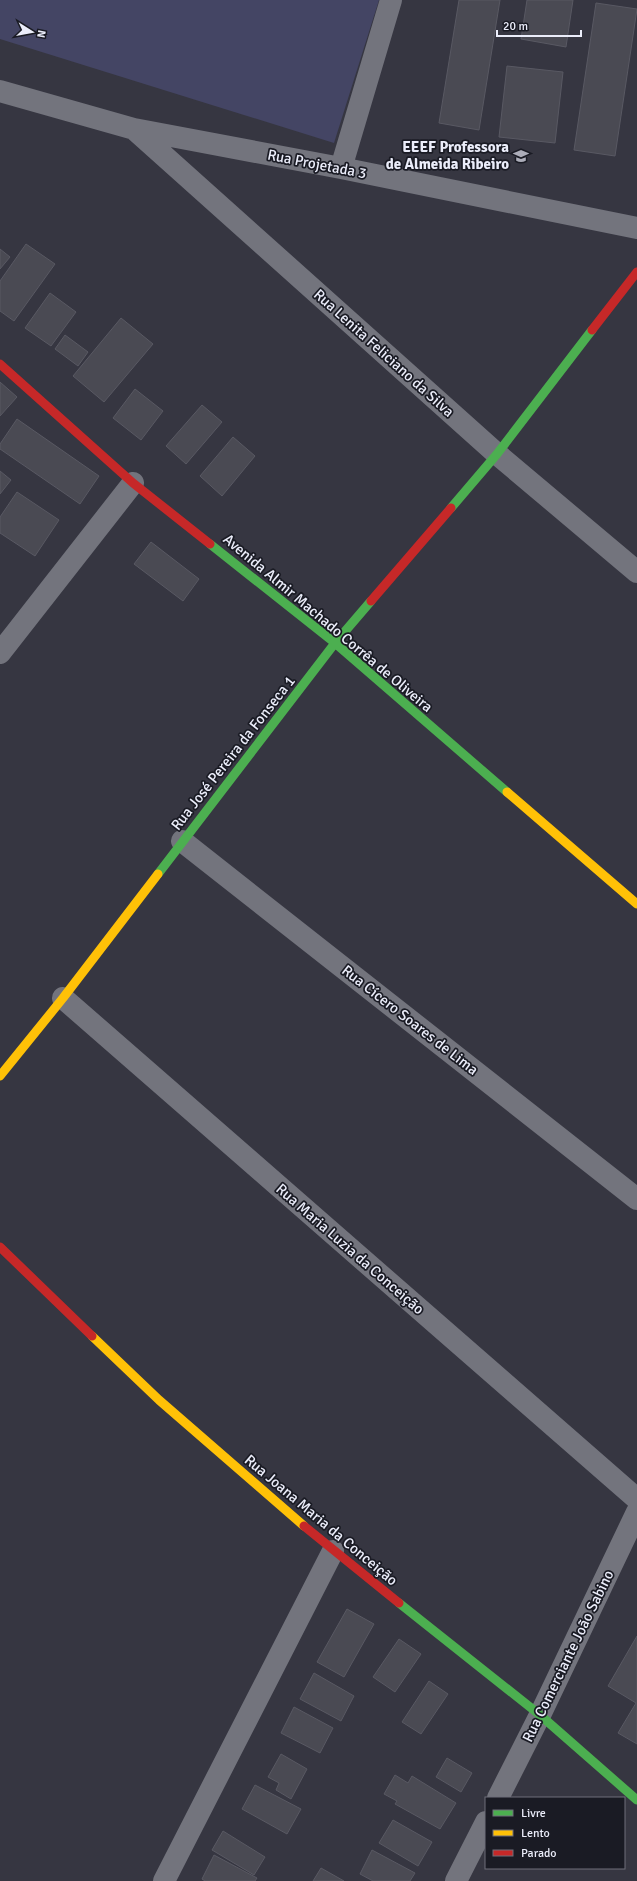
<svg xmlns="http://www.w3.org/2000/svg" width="637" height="1881" font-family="Signika,sans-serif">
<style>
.green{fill:#444564}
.building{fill:#4a4a53;stroke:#595963}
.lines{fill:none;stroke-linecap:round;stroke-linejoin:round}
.street{stroke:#73747d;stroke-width:22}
.fast{stroke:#4caf50;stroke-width:9}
.slow{stroke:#ffc107;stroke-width:9}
.jam{stroke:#c62828;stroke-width:9}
.labels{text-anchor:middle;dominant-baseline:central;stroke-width:3.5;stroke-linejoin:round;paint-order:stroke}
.poi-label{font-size:15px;font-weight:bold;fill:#ebedfa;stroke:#1a1b24;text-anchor:end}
.street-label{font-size:15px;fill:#ebedfa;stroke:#1a1b24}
</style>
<rect width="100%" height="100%" fill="#363641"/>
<path class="green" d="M0 0H379L334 143 0 39Z"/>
<path class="building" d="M459 0H500L479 130 439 123Z
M527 0H573L566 47 521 39Z
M596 3 637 9 615 156 574 150Z
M507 66 563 72 555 143 499 137Z
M26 244 55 264 14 321 0 311V281Z
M0 249 10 257 0 269Z
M50 293 76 312 51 346 25 328Z
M121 318 153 344 104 402 73 376Z
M65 335 88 352 78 366 55 349Z
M0 382 17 397 0 416Z
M135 389 163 411 141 440 113 418Z
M202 405 222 422 186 464 166 446Z
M17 419 99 476 80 504 0 449V444Z
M233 437 255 456 222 496 200 476Z
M0 471 11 480 0 494Z
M17 492 59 520 35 556 0 533V517Z
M151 542 199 579 183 601 134 564Z
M347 1609 374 1624 344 1677 317 1662Z
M637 1636V1744L618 1733 636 1703 608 1686Z
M399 1639 421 1654 395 1692 373 1677Z
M314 1673 354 1696 341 1721 300 1699Z
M429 1681 448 1694 421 1734 402 1722Z
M294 1707 333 1728 320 1753 281 1733Z
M281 1754 307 1769 291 1799 276 1790 279 1783 268 1777Z
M447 1758 472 1773 461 1792 436 1777Z
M395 1775 408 1783 412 1776 456 1803 440 1829 395 1804 397 1801 384 1794Z
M255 1785 301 1809 287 1834 242 1809Z
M393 1820 432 1842 418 1866 379 1843Z
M223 1831 265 1857 254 1875 212 1850Z
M372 1850 415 1873 410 1881H373L360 1874Z
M214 1855 257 1878 255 1881H205L202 1879Z
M321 1868 344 1881H313Z"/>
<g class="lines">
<path class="street" d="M0 91 134 129 341 168 637 228
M134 129 497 454 637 572
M341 168 391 0
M0 653 133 483
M182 841 637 1199
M63 998 637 1499
M498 1798 540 1715 637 1512
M164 1881 333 1551
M456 1881 486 1822"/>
<path class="fast" d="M451 508 497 454 592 330
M210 544 335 643 507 792
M158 874 335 643 371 601
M399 1603 540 1715 637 1800"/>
<path class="slow" d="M507 792 637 904
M0 1076 63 998 158 874
M92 1336 159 1400 304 1526"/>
<path class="jam" d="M592 330 637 272
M0 364 133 483 210 544
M371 601 451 508
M0 1247 92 1336
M304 1526 399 1603"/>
</g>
<defs>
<g id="school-bare" transform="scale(1.2)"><path d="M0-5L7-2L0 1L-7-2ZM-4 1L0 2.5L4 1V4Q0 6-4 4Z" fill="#acadb9" stroke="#1a1b24" stroke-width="2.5" paint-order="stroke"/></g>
</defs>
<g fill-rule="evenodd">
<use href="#school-bare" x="521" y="156"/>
</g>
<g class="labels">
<g class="poi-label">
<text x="509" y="147">EEEF Professora<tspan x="509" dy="17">de Almeida Ribeiro</tspan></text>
</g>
<g class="street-label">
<text transform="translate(317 164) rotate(11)">Rua Projetada 3</text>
<text transform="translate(384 353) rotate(42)">Rua Lenita Feliciano da Silva</text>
<text transform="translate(328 623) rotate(40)">Avenida Almir Machado Corrêa de Oliveira</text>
<text transform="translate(233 753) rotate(-52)">Rua José Pereira da Fonseca 1</text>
<text transform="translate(410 1020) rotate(38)">Rua Cícero Soares de Lima</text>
<text transform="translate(350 1249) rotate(41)">Rua Maria Luzia da Conceição</text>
<text transform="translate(321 1520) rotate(40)">Rua Joana Maria da Conceição</text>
<text transform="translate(568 1656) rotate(-64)">Rua Comerciante João Sabino</text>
</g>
</g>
<rect x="485" y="1797" width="140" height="72" fill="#1a1b24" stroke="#6e6f7a"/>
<rect x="493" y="1810" width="20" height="6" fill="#4caf50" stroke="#6e6f7a"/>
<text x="521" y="1817" font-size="12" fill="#ebedfa">Livre</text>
<rect x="493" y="1830" width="20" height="6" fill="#ffc107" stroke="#6e6f7a"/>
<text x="521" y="1837" font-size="12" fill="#ebedfa">Lento</text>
<rect x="493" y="1850" width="20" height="6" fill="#c62828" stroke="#6e6f7a"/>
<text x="521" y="1857" font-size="12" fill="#ebedfa">Parado</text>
<g transform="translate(32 32) rotate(101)" stroke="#1a1b24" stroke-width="3" paint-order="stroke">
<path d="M0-3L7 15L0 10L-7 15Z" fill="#ebedfa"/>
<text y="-6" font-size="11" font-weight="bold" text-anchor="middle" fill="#ebedfa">N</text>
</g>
<path d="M497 30v6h84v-6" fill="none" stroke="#ebedfa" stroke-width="2"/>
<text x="503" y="30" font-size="12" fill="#ebedfa" stroke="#1a1b24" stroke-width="3" paint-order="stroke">20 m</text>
</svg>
